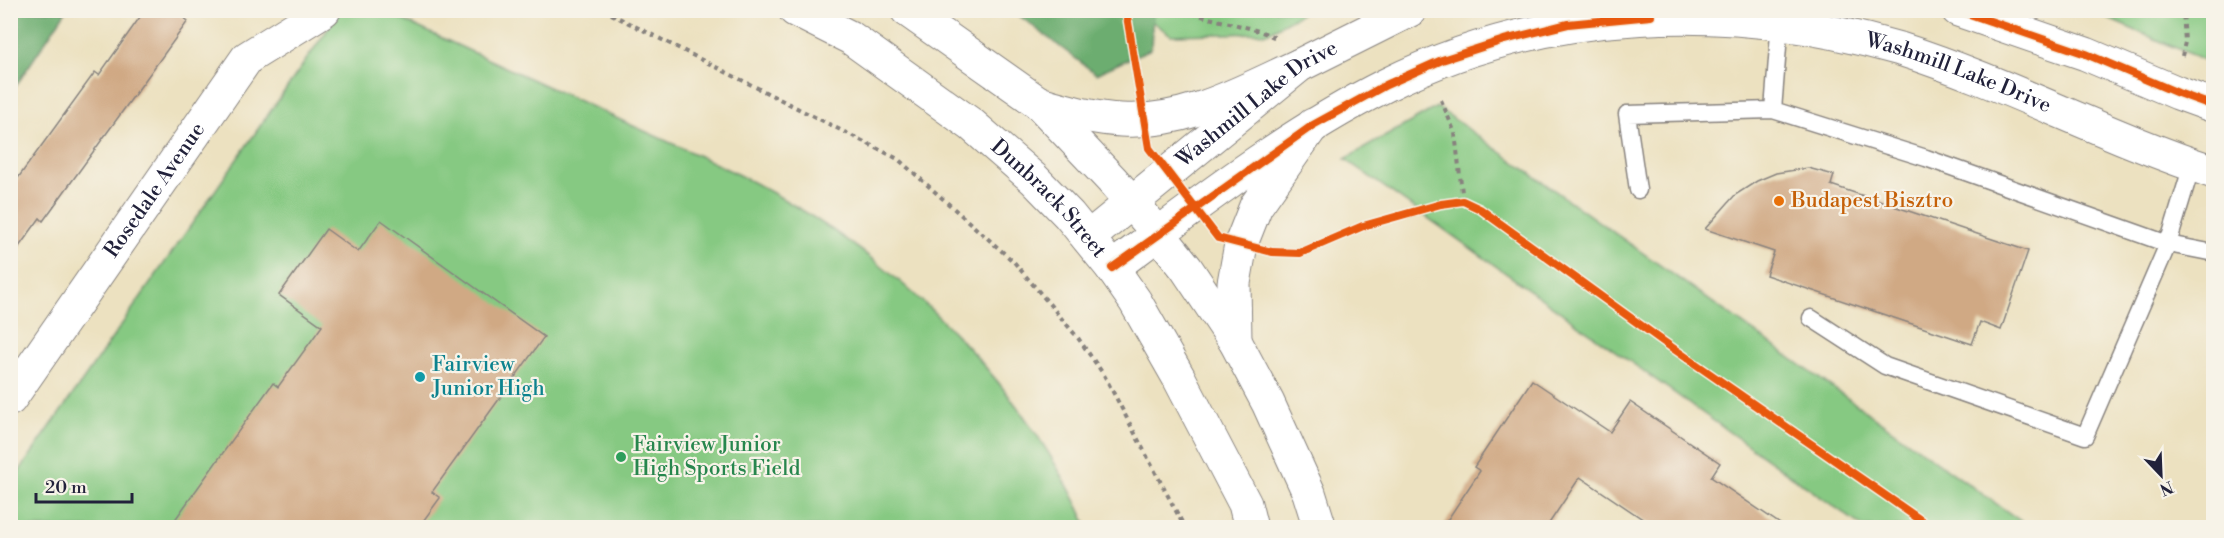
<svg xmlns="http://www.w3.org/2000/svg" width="2224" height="538" font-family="'Libre Bodoni',serif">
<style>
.green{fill:#86c982;stroke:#54765e;stroke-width:1.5}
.forest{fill:#6cad70;stroke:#476856;stroke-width:1.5}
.building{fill:#d0a984}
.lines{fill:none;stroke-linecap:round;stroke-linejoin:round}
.service-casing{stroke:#87827e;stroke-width:19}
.minor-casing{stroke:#87827e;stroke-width:35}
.tertiary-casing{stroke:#87827e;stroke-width:35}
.secondary-casing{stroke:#87827e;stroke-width:35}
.path{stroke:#87827e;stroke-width:4;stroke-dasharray:4.5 4.5;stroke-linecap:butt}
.service{stroke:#fff;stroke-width:16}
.minor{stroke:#fff;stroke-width:33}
.tertiary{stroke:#fff;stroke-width:33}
.secondary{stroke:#fff;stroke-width:33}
.cycleway-casing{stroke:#f7f3e8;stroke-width:11}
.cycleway{stroke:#e8590c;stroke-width:8}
.food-dot{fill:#e8710a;stroke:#f7f3e8;stroke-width:2}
.culture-dot{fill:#0f9aa8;stroke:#f7f3e8;stroke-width:2}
.leisure-dot{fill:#2e9e5b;stroke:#f7f3e8;stroke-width:2}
.labels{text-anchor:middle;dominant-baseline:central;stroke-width:4.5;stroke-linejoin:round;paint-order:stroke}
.street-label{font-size:21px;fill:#22223b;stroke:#f7f3e8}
.food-label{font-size:21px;fill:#c56008;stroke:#f7f3e8;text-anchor:start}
.culture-label{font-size:21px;fill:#0d838f;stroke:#f7f3e8;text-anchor:start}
.leisure-label{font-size:21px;fill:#27864d;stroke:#f7f3e8;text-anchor:start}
</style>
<rect width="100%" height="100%" fill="#f7f3e8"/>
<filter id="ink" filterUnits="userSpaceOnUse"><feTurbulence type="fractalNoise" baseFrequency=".0167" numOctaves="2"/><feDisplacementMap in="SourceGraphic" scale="12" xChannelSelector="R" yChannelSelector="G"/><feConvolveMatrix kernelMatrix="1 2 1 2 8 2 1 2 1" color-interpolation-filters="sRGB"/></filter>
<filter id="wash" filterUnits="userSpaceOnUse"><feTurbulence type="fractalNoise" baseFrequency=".008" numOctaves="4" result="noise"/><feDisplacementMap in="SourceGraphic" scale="24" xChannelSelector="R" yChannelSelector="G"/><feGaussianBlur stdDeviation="1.35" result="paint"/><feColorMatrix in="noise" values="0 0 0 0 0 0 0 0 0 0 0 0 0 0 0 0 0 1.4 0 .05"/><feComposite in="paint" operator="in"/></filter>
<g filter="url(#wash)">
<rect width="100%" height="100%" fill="#ece1c0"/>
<path class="green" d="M341 10 383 11C460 46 537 82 614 117 667 142 722 164 773 193 908 269 1024 386 1088 527L11 528V483Z
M1302 10 1304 12 1267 33 1171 35 1137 11Z
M2090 11H2213V64Z
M1437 107 2029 527H1863L1345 159Z"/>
<path class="forest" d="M11 10 66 11 11 93 10 11Z
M1013 11H1153L1151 49 1096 74Z"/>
<g id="blocks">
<path class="building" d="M145 10H174L188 21 43 221 40 218 10 259V189L95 72 99 75Z
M1808 168 1834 175 1831 185 2028 251 2001 330 1980 322 1972 344 1766 275 1774 252 1705 229 1735 195 1757 181 1776 173Z
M381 220 544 337 432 492 440 498 418 528H169L273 383 278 387 322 326 279 295 326 229 358 252Z
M1532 380 1610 432 1630 402 1720 463 1711 477 1786 528H1656L1580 477 1546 528H1442L1480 471 1474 467Z"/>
</g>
</g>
<g filter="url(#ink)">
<use href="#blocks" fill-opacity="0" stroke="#87827e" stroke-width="1.5"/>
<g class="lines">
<g class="service-casing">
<path id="service" d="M1780 21 1773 110 1926 158 2168 244 2192 165
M1638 190 1627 114 1773 110
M1811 318 1885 366 2085 436 2168 244 2214 253"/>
</g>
<g class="minor-casing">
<g id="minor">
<path id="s1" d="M10 399 247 58 324 10"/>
</g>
</g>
<g class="tertiary-casing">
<g id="tertiary">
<path d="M1958 10 2086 54 2178 93 2214 106"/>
<path id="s2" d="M1088 238 1300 65 1410 10"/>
<path id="s3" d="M1112 268C1198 204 1290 133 1386 85 1546 5 1731 0 1900 49 2007 83 2107 137 2214 172"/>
</g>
</g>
<g class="secondary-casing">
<g id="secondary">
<path id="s4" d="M795 10 851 38 972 125 1034 179 1069 215 1112 268 1135 301 1179 378 1245 504 1251 528"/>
<path d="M907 10 1039 103 1112 180 1158 233 1186 268 1235 341 1268 403 1309 493 1320 528"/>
<path d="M1039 103C1065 110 1093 119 1121 120 1186 124 1243 91 1300 65"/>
<path d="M1235 341 1234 283 1241 244 1256 206 1313 125"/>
</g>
</g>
<path class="path" d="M603 10 898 159 1014 262 1078 338 1104 375 1185 528
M1184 10C1214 22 1247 24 1276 38
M2182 56 2185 42 2183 10
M1441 100 1455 133 1463 201"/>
<use href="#service" class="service"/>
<use href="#minor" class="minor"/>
<use href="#tertiary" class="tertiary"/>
<use href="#secondary" class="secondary"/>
<g class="cycleway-casing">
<path id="cycleway" d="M1126 10 1149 148 1218 238 1272 252 1300 253 1363 226 1441 204 1463 201 1480 209 1664 342 1922 521 1926 528
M1958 10 2086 54 2178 93 2214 106
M1112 268 1313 125 1386 85 1442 60 1504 40 1568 24 1651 16"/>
</g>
<use href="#cycleway" class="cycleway"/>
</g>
</g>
<circle class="food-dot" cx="1779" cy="201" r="6"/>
<circle class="culture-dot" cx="420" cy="377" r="6"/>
<circle class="leisure-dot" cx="621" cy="457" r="6"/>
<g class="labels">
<g class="street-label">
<text stroke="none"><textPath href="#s3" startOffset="920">Washmill Lake Drive</textPath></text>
<text stroke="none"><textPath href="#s2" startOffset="216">Washmill Lake Drive</textPath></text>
<text stroke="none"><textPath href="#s1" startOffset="254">Rosedale Avenue</textPath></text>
<text stroke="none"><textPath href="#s4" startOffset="318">Dunbrack Street</textPath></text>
</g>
<g class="food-label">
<text x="1791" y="201">Budapest Bisztro</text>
</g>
<g class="culture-label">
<text x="432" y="365">Fairview<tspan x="432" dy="24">Junior High</tspan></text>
</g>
<g class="leisure-label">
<text x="633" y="445">Fairview Junior<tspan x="633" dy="24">High Sports Field</tspan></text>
</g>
</g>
<rect width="2224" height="538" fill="none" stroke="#f7f3e8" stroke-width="36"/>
<g transform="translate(2161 475) rotate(157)" stroke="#f7f3e8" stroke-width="4.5" paint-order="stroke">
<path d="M0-4.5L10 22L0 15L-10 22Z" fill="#22223b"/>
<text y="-9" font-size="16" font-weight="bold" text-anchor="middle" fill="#22223b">N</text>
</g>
<path d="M36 493v9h96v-9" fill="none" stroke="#22223b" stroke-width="3"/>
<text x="45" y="493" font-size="18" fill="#22223b" stroke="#f7f3e8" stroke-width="4.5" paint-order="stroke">20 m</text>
</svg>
